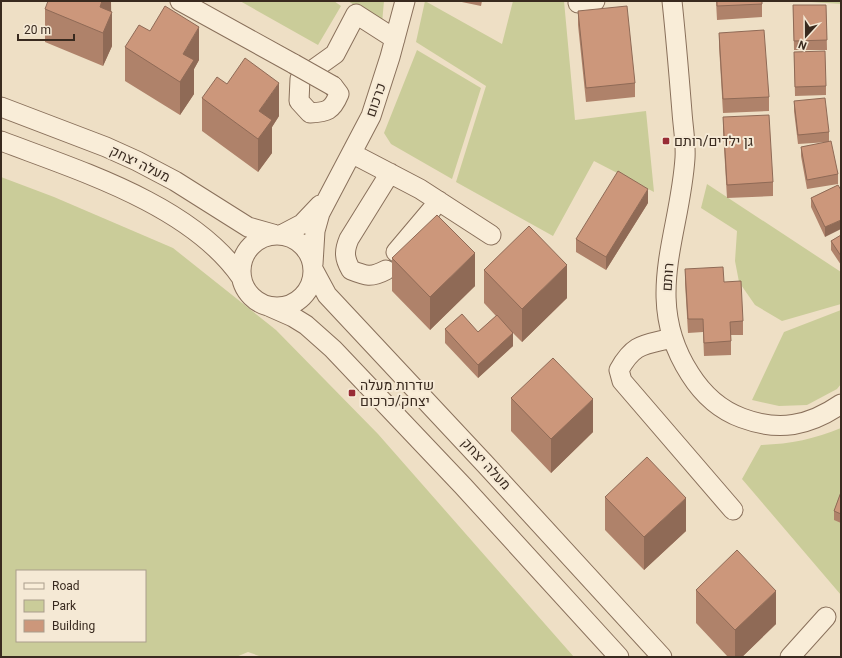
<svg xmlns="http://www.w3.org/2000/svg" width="842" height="658" font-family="Georgia,Heebo,serif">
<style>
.green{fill:#cacc99;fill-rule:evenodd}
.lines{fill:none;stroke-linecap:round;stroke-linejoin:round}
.minor-casing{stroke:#89705b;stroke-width:21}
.minor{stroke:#f9edd8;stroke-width:19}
.minor-bridge-casing{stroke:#89705b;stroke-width:21;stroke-linecap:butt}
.minor-bridge{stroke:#f9edd8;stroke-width:19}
.wall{fill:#af826a}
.shaded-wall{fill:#8f6a56}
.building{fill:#cc977b;stroke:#8f6a56}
.poi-dot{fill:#982c35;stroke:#f5e9d5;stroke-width:1.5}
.labels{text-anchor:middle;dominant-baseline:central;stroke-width:4;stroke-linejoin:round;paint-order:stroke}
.street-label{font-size:14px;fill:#392a1f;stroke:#f5e9d5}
.poi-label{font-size:14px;fill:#392a1f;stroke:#f5e9d5;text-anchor:start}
</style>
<rect width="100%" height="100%" fill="#eedfc5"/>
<path class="green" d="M240 1H334L341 6 318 45Z
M348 1H384L382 23Z
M425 1 502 44 513 1H564L575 120 646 111 654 192 594 161 553 236 456 182 486 86 416 42Z
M796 1H841V4Z
M417 50 481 88 452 179 391 144 384 133Z
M1 177 54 197 173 248 276 330 378 434 574 657H262L248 652 236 657H1ZM17 571H145V641H17Z
M707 184 841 272V304L782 321 755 305 739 282 735 261 737 231 701 208Z
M841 310V384L837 389 807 405 779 406 752 400 784 332Z
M841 428V595L742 479 761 445C790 444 815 439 841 428Z"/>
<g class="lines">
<g class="minor-casing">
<path id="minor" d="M180 1 294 64
M672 1C676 38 679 75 682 112 683 127 686 143 685 158 680 236 642 300 690 374 702 393 720 410 742 418 779 432 809 426 841 404
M578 3 595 1
M333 86 339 94C332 111 327 112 310 113L299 101 300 79 335 54 356 14 395 39
M1 107 106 147 137 161 175 181 248 227 273 234
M1 141C80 171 191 205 241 277
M353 154 420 189 491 235
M241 271a36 36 0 1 1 72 0a36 36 0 1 1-72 0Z
M281 235 302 224 320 205
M396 252 439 201
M313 264 315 231 320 213 371 116 390 57 405 1
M313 269 327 295 486 465 662 657
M386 270C371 278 366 276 351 270 344 258 344 251 349 239L390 173
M268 306 293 317 306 325 333 349 463 486 619 657
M672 338C644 345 634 343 619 370L622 381 733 510
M790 657 826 617"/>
</g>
<use href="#minor" class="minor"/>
<g class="minor-bridge-casing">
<path id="minor-bridge" d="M294 64 333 86"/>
</g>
<use href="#minor-bridge" class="minor-bridge"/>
</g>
<path class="wall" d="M111 1 112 46 103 66 45 42V9Z
M457 1H482L481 6Z
M716 1H762V17L717 20Z
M793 5H826L827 50H794Z
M578 11 635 83V97L586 102 578 25Z
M719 33 769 97V111L723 113 719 46Z
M125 47 199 60 194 69V94L180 115 125 81Z
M794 52 826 86V95L795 96Z
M227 84 279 116 272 127V153L258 172 202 131V98Z
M794 101 829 132V141L838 174V184L807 189 801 156V147L828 142 798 144 794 111Z
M723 117 773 182V196L727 198 723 131Z
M838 185 825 237 811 207V198Z
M648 203 606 270 576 252V239Z
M841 235V265L831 250V241Z
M392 258 475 286 430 330 392 291Z
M685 269 724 282 743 321V335H731V355L704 356 703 332 688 333 685 283Z
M484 270 567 298 522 342 513 333V346L478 378 445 343V329L478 332 496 316 484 303Z
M511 398 593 432 551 473 511 431Z
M841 492V523L834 520V511Z
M605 497 686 531 644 570 605 530Z
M696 590 776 624 742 657H728L696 623Z"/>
<path class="shaded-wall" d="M102 1H111V13L100 7Z
M112 12V46L103 66V33Z
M199 27V60L194 69V94L180 115V82L183 54Z
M279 83V116L272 127V153L258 172V139L259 111Z
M648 189V203L606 270V257Z
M841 220V229L825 237V227Z
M475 253V286L430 330V297Z
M567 265V298L522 342V309Z
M513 333V346L478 378V365Z
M593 399V432L551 473V439Z
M686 498V531L644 570V537Z
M776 591V624L742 657H735V630Z"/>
<path class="building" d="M48 1H102L100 7 112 12 103 33 45 9Z
M717 1H762V4L717 6Z
M793 5H826L827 40 794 41Z
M165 6 199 27 183 54 194 60 180 82 125 47 139 25 150 31Z
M627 6 635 83 586 88 578 11Z
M764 30 769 97 723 99 719 33Z
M825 51 826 86 795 87 794 52Z
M245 58 279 83 259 111 272 120 258 139 202 98 217 77 227 84Z
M825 98 829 132 798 135 794 101Z
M769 115 773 182 727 185 723 117Z
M831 141 838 174 807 180 801 147Z
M618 171 648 189 606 257 576 239Z
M838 185 841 190V220L825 227 811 198Z
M437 215 475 253 430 297 392 258Z
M529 226 567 265 522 309 484 270Z
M841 235V256L831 241Z
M723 267 724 282 741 281 743 321 730 322 731 341 704 343 703 319H688L685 269Z
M462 314 478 332 497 315 513 333 478 365 445 329Z
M553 358 593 399 551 439 511 398Z
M647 457 686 498 644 537 605 497Z
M841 492V514L834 511Z
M737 550 776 591 735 630 696 590Z"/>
<g class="poi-dot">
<rect x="662" y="137" width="8" height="8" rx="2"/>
<rect x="348" y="389" width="8" height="8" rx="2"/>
</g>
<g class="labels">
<g class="street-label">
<text transform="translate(376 100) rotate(-71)">כרכום</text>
<text transform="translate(140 164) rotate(26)">מעלה יצחק</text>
<text transform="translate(668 277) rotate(-86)">רותם</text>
<text transform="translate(486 464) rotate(47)">מעלה יצחק</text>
</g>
<g class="poi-label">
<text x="674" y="141">גן ילדים/רותם</text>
<text x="360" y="385">שדרות מעלה<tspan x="360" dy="16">יצחק/כרכום</tspan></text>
</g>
</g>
<rect width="842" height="658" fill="none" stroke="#392a1f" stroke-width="4"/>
<rect x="16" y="570" width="130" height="72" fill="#f5e9d5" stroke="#aa9d8c"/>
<rect x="24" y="583" width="20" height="6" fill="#f9edd8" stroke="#aa9d8c"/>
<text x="52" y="590" font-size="12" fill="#392a1f">Road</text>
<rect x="24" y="600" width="20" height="12" fill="#cacc99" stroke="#aa9d8c"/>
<text x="52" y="610" font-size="12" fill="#392a1f">Park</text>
<rect x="24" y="620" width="20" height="12" fill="#cc977b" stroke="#aa9d8c"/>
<text x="52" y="630" font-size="12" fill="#392a1f">Building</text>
<g transform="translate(806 36) rotate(201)" stroke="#f5e9d5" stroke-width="3" paint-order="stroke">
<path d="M0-3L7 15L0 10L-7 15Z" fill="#392a1f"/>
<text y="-6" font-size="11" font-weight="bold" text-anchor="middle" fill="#392a1f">N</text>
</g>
<path d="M18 34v6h56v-6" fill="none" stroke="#392a1f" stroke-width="2"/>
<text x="24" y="34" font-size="12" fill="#392a1f" stroke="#f5e9d5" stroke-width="3" paint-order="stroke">20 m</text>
</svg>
